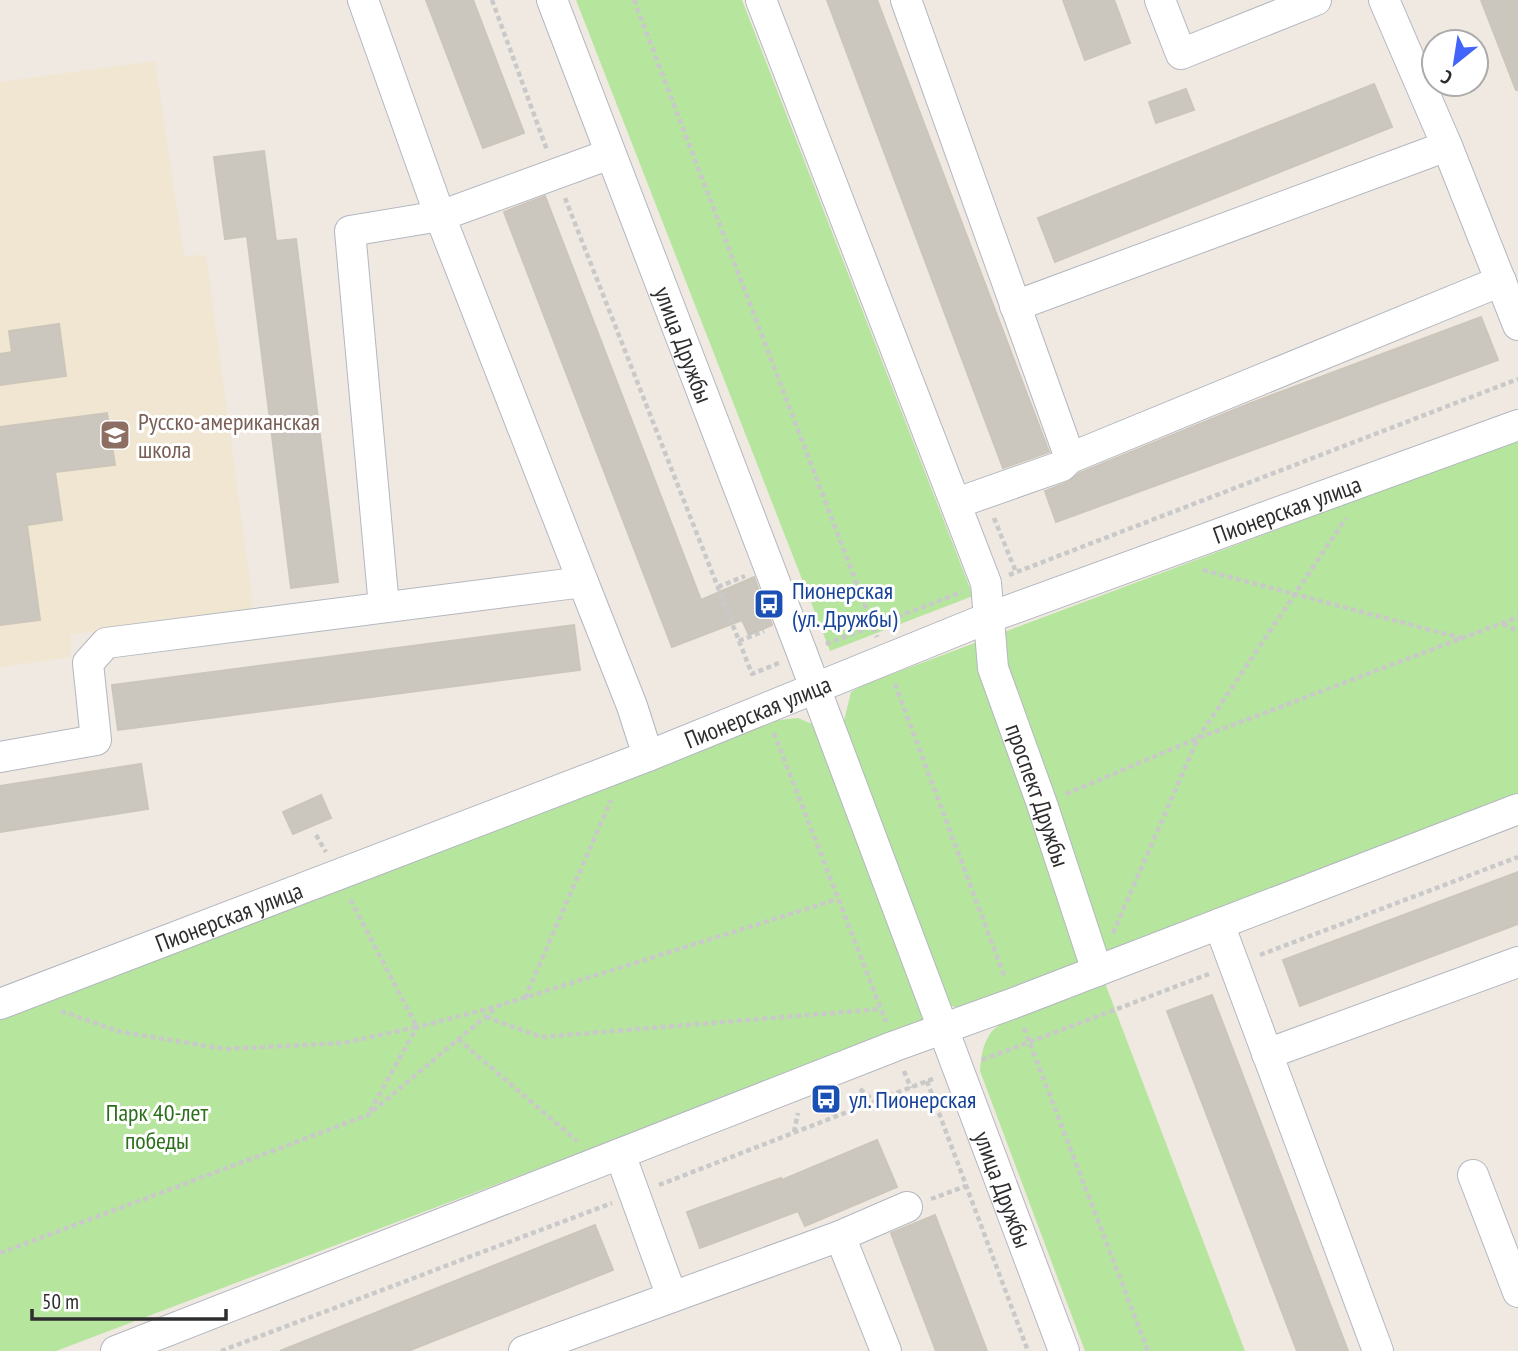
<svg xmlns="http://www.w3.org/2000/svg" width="1518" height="1351" font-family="'PT Sans Narrow',sans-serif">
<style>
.education{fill:#f0e6d1}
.green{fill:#b6e59e}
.building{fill:#cbc7bf;stroke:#cbc5ba;stroke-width:2}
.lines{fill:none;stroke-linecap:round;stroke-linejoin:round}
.minor-casing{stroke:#b4b7c1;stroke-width:32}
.path{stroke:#c9c9c9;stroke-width:4.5;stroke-dasharray:5 3.5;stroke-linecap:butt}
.minor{stroke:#fff;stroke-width:30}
.labels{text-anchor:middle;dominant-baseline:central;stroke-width:6;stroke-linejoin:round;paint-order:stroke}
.street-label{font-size:24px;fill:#2e2e2e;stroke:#fff}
.education-label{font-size:24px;fill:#785e54;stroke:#fff;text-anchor:start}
.transit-label{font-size:24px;fill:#164399;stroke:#fff;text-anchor:start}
.park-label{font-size:24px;fill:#2c6e1b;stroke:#fff}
</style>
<rect width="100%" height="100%" fill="#efe9e1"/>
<path class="education" d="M155 61 184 256 206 255 254 613 71 634V657L0 667V82Z"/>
<path class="green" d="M576 0H742L973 596 830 651Z
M1518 439V801L964 1009 951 1006 943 995 844 721 851 692 863 685Z
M798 718 812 724 928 1021 56 1351H0V1018L779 720Z
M1105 983 1245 1351H1085L980 1071C981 1058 982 1046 990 1034 1005 1012 1078 992 1105 983Z"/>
<path class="building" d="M426 0H473L524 133 483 148Z
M827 0H877L1049 452 1003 468Z
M1063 0H1114L1130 43 1085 60Z
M1481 0H1518V90H1516Z
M1374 84 1392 127 1055 262 1038 218Z
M1186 89 1194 110 1156 123 1149 102Z
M264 151 276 241 296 239 338 582 291 588 247 236 225 239 214 157Z
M545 196 701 600 754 577 772 625 749 635 742 620 672 647 504 212Z
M1481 317 1498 360 1056 522 1045 491 1068 482 1080 473 1251 403Z
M59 324 66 376 0 385V354L12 352 9 331Z
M107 413 115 465 55 472 62 520 27 525 40 620 0 625V427Z
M574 625 580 670 118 730 112 685Z
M141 764 148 809 0 832V786Z
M321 795 331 818 293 834 283 812Z
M1518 872V924L1300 1006 1283 960Z
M1212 995 1348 1351H1297L1167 1011Z
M877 1140 897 1187 805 1226 798 1211 700 1248 687 1212 781 1178 782 1180Z
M935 1215 987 1351H936L891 1233Z
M595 1225 613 1270 408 1351H280Z"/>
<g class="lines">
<g class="minor-casing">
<g id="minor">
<path id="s1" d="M552 0 802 653 1064 1351"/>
<path id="s2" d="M761 0 986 583 993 668 1042 804 1097 971"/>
<path d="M906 0 1070 458"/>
<path d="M1160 0 1181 54 1316 0"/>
<path d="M1384 0 1447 146 1518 325"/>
<path d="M1015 306 1447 146"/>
<path d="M957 503 1062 466 1070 458 1501 281"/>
<path d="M583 582 632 706 648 756"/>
<path d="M384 607 350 231 440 216 610 154"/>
<path d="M0 757 96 740 88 663 106 643 583 582 440 216 363 0"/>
<path d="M1219 924 1378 1351"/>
<path id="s3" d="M0 1004 648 756 988 618 1518 425"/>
<path d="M1267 1054 1518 962"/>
<path d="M620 1154 672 1297"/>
<path d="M1473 1175 1518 1292"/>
<path d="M840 1236 907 1207"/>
<path d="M116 1351 895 1046 1014 1003 1518 809"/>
<path d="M524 1351 840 1236 886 1351"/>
</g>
</g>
<path class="path" d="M492 0 547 150
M634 0 877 637
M565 198 752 674 779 663
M994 518 1016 572
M1203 570 1461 638
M1009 575 1518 379
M718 587 745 576
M1503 624 1518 631
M739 641 764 631
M826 644 962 592
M895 684 1005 978
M774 733 886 1022
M1066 794 1198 738 1518 617
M316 835 326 852
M1113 933 1198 738 1346 518
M1260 955 1518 857
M525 998 611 800
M61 1011 121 1032 225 1049 343 1043 417 1027 349 897
M486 1017 541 1037 881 1009
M1024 1028 1148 1351
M458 1039 577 1141
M982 1060 1209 974
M904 1071 911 1088
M927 1081 1028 1351
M860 1089 874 1101
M370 1111 417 1027 495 1007
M794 1132 798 1113
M659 1185 935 1078
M931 1199 966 1186
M0 1253 368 1115 498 1006 838 899
M221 1351 612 1203"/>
<use href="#minor" class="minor"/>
</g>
<defs>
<g id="school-square" transform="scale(1.575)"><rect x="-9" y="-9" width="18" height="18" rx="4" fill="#8d6e63" stroke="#fff"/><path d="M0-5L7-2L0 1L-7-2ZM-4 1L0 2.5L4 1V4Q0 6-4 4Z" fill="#fff"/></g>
<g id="bus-square" transform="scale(1.575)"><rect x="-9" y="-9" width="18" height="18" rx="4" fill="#1a4fb4" stroke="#fff"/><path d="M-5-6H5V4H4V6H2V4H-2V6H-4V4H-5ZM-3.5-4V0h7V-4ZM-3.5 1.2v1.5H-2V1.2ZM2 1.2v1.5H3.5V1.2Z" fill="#fff"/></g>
</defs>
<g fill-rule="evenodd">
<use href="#school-square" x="115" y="435"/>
<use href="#bus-square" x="769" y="604"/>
<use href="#bus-square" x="826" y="1099"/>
</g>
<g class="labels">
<g class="street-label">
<text stroke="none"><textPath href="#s1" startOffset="369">улица Дружбы</textPath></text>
<text stroke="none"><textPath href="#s3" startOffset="1379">Пионерская улица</textPath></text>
<text stroke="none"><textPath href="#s3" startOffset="812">Пионерская улица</textPath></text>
<text stroke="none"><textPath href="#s2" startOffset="845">проспект Дружбы</textPath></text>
<text stroke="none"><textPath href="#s3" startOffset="245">Пионерская улица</textPath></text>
<text stroke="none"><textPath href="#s1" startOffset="1272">улица Дружбы</textPath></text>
</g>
<g class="education-label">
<text x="138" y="421">Русско-американская<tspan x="138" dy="28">школа</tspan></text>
</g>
<g class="transit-label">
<text x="792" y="590">Пионерская<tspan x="792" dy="28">(ул. Дружбы)</tspan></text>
<text x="849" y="1099">ул. Пионерская</text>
</g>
<g class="park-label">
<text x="157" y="1112">Парк 40-лет<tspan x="157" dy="28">победы</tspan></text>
</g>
</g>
<g transform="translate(1455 63) rotate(210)"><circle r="33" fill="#ffffff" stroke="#ababab" stroke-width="2"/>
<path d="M0-5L12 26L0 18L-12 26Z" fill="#4264fb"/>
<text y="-10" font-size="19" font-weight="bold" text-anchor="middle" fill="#2e2e2e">С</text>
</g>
<path d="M32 1309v10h194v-10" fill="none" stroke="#2e2e2e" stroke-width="3.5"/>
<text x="42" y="1309" font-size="21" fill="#2e2e2e" stroke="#ffffff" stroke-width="5" paint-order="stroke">50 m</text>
</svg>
